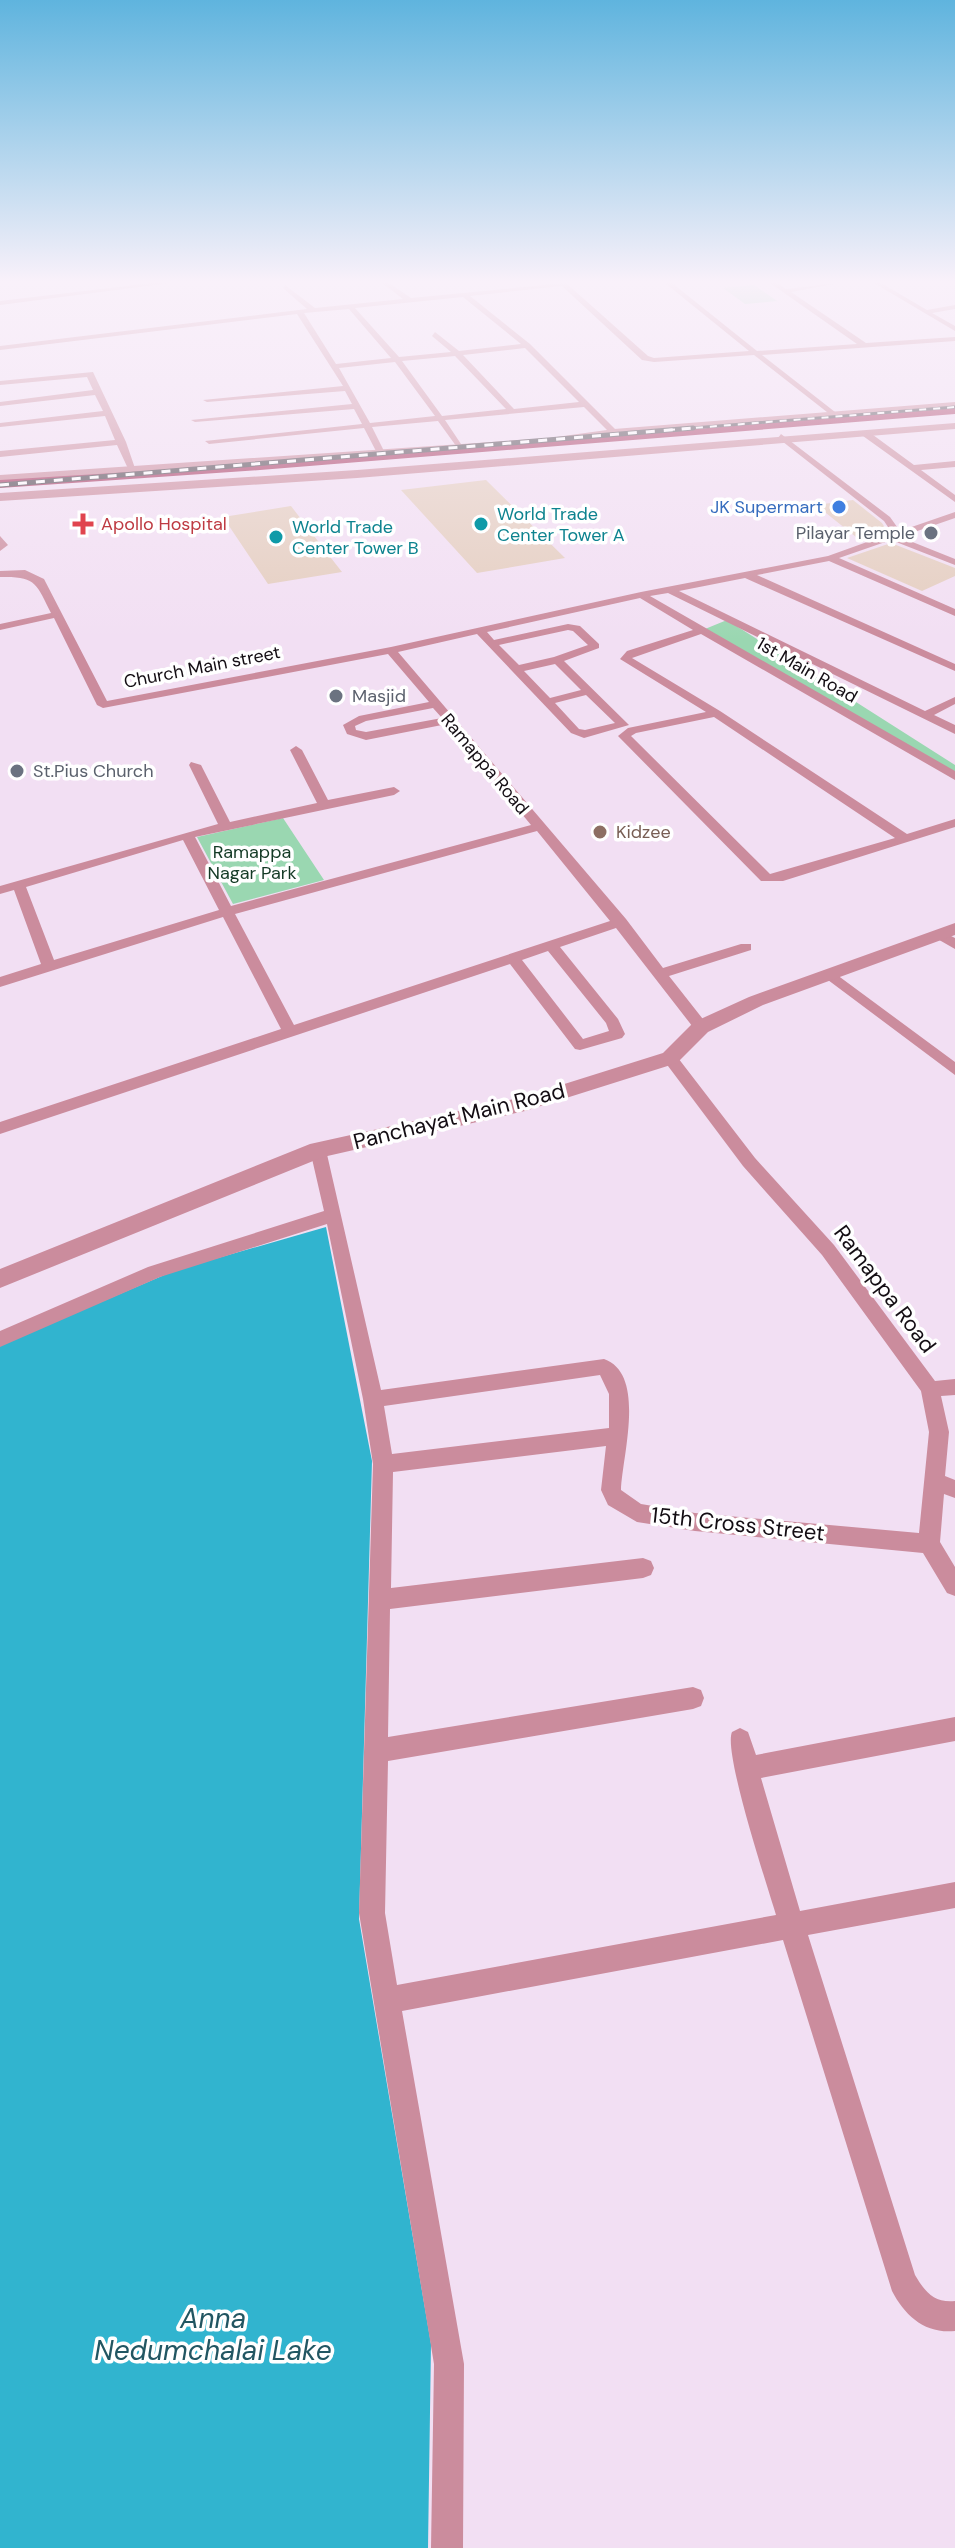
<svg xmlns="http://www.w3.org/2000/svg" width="955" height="2548" font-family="'DM Sans',sans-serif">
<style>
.green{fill:#9ad7b1}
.water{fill:#31b4cf}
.building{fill:#e4cdbe}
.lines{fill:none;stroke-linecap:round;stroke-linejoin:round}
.minor{fill:#cb8c9d;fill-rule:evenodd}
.tertiary{fill:#cb8c9d;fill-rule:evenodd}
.primary{fill:#a73960;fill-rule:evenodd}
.rail-far1-casing{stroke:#4f464f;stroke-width:3}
.rail-casing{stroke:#4f464f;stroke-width:5}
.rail-far1{stroke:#fff;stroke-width:2;stroke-dasharray:7;stroke-linecap:butt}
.rail{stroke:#fff;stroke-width:3;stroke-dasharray:9;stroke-linecap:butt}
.shop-dot{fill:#3f7fe0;stroke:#fff;stroke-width:3}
.health-dot{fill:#e0444e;stroke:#fff;stroke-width:3}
.culture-dot{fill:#0f9aa8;stroke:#fff;stroke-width:3}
.worship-dot{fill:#6b7280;stroke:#fff;stroke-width:3}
.education-dot{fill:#8d6e63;stroke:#fff;stroke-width:3}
.labels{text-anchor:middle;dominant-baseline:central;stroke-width:7;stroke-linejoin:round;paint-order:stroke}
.far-shop-label{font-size:18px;fill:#366cbe;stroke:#fff;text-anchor:end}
.far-culture-label{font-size:18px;fill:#0d838f;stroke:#fff;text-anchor:start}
.far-health-label{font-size:18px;fill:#be3a42;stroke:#fff;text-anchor:start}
.far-worship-label{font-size:18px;fill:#5b616d;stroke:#fff;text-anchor:start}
.far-street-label{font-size:18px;fill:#130d13;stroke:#fff}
.far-education-label{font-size:18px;fill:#785e54;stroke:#fff;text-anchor:start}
.far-park-label{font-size:18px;fill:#133a25;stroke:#fff}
.street-label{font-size:22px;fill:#130d13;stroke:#fff}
.near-water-label{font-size:28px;font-style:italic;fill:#225662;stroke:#fff}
</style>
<rect width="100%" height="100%" fill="#f2dff3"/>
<path class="green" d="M754 285 777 301 745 304 723 288Z
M727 620 955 765V774L705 629Z
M283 818 324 880 233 904 197 837Z"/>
<path class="water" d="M326 1227 372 1461 359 1919 431 2344 428 2548H0V1345L176 1270Z"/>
<path class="building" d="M486 480 565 558 477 573 401 490Z
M853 500 882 523 887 531 861 541 816 505Z
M291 506 331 558 342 572 268 584 223 517Z
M891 543 955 568V576L922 591 847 558Z"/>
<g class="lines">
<path class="minor" d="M152 283H170L0 305V301Z
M382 283H389L411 298 566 283 648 356 654 358 749 351 665 283H672L757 351 857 344 770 283H777L786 289 839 283 791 292 866 343 955 337V341L762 355 844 419 841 423 754 355 654 362 642 360 562 286 470 296 530 344 618 432 611 434 584 407 445 420 463 447 459 450 438 421 372 427 385 453 381 456 377 453 364 428 209 444 205 441 362 424 354 409 195 422 191 420 352 404 345 391 207 402 203 400 343 386 297 314 0 350V346L307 309 283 288 285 285 315 308 403 299ZM463 297 521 344 459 351 435 332 432 336 451 352 399 357 355 308ZM349 309 391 358 336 364 304 313ZM525 348 579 402 514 409 463 355ZM455 356 506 409 442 416 402 361ZM395 362 435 416 370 423 339 368Z
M874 283H881L927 310 955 305V309L932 313 955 326V331Z
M93 372 126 442 138 477 131 475 117 445 0 457V451L115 440 105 416 0 427V423L103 411 95 395 0 406V402L93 390 87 377 0 385V381Z
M863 432H869L914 465 955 461V467L921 470 955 495V502L863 436Z
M781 434 890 517 900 531 955 512V518L900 537 955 559V565L891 540 839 558 955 609V616L829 561 757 575 955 664V671L745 578 679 591 925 711 955 697V704L934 715 955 725V734L668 593 650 596 955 771V780L701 634 632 658 720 711 907 834 955 819V827L783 881H761L618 736 628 728 706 712 620 659 627 651 693 630 640 598 487 632 494 640 568 624 580 626 599 644V648L564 661 629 725 584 738 571 733 477 634 398 652 626 919 663 968 741 944H751V950L669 976 706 1023V1031H696L616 928 560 947 618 1019 625 1034 622 1038 580 1050 575 1049 510 964 0 1134V1122L281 1029 223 917 0 987V977L41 964 14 890 0 894V886L218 824 189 765 191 762 201 765 230 822 317 803 290 750 296 746 302 750 328 800 394 787 400 791 394 795 195 837 231 906 531 825 447 724 366 740 347 734 343 725 359 716 429 702 388 654 103 708 97 705 54 618 0 630V624L51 613C36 583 36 576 0 577V571L25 570 44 579 107 701 391 647 641 592 828 556 892 533 884 521 778 438ZM568 630 573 631 588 645 554 657 519 665 499 645ZM555 664 581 690 550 698 524 671ZM586 695 615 723 585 730 579 729 555 703ZM433 708 442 718 366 732 356 730 355 726 366 721ZM714 717 895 838 770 874 631 736 636 733ZM537 831 610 921 294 1025 235 914ZM183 840 219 910 54 960 26 887ZM548 951 606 1023 609 1031 583 1039 522 960Z
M0 536 8 545 0 551Z
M939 930 955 938V949L934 937 932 934Z
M829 969 955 1062V1075L824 977V971Z
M670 1053 675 1054 755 1158 834 1245 935 1381 955 1379V1395L941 1396 949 1432 945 1476 955 1480V1498L944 1494 940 1542 955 1567V1596L947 1593 923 1553 695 1531 637 1522 608 1505 601 1490 606 1446 393 1472 391 1588 643 1558 651 1561 654 1568 651 1575 643 1578 390 1609 388 1737 693 1687 701 1690 704 1698 701 1706 693 1709 388 1761 385 1913 397 1985 776 1915C767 1885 723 1752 732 1732L740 1728 748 1732 756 1755 955 1717V1741L761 1778 800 1911 955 1882V1908L808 1935 915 2275C925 2292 934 2303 955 2301V2331C925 2334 905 2316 892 2291L783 1940 402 2011 464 2364 463 2548H431L434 2364 359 1913 373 1464 363 1399 327 1224 160 1277 0 1347V1331L148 1267 324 1211 310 1150 318 1144 326 1150 381 1390 604 1359C647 1374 622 1457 621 1490L641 1504 695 1513 919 1533 929 1432 921 1391 822 1255 743 1166 662 1058ZM600 1375 609 1394V1428L392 1454 384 1406Z"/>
<path class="tertiary" d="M955 402V408L614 435 549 444 0 483V475L549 438 614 429Z
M955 423V429L357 478 0 501V493L357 470Z
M955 923V935L763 1005 708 1032 677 1063 525 1111 323 1157 0 1288V1269L310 1144 523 1097 663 1053 694 1022 749 997Z"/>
<path class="primary" d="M955 408V414L260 470 0 488V480L260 464Z"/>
<g class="rail-far1-casing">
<path id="rail-far1" d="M668 430 955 407"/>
</g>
<g class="rail-casing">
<path id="rail" d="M0 485 693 428"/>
</g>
<use href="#rail-far1" class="rail-far1"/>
<use href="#rail" class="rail"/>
</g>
<linearGradient id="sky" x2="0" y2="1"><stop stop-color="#5fb4de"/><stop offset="0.44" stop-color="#f9f1fa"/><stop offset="1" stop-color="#f9f1fa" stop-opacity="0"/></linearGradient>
<rect width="955" height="640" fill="url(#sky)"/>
<circle class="shop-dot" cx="839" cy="507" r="8"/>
<path class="health-dot" d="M79 512h8v8h8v8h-8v8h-8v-8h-8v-8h8z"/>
<g class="culture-dot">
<circle cx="481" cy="524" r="8"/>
<circle cx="276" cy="537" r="8"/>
</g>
<g class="worship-dot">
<circle cx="931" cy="533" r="8"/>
<circle cx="336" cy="696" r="8"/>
<circle cx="17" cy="771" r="8"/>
</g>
<circle class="education-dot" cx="600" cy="832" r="8"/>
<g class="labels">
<g class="far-shop-label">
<text x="823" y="507">JK Supermart</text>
</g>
<g class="far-culture-label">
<text x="497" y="514">World Trade<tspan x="497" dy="21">Center Tower A</tspan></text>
<text x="292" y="527">World Trade<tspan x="292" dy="21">Center Tower B</tspan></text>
</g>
<g class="far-health-label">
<text x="101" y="524">Apollo Hospital</text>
</g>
<g class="far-worship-label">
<text x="915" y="533" text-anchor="end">Pilayar Temple</text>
<text x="352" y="696">Masjid</text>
<text x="33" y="771">St.Pius Church</text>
</g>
<g class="far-street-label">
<text transform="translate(202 667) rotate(-11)">Church Main street</text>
<text transform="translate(807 670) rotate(30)">1st Main Road</text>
<text transform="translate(485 764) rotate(50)">Ramappa Road</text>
</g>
<g class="far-education-label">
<text x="616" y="832">Kidzee</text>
</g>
<g class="far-park-label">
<text x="252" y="852">Ramappa<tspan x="252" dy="21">Nagar Park</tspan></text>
</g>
<g class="street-label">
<text transform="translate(459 1116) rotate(-14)">Panchayat Main Road</text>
<text transform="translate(885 1289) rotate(53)">Ramappa Road</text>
<text transform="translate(738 1524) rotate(6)">15th Cross Street</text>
</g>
<g class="near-water-label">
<text x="213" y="2318">Anna<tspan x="213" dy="32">Nedumchalai Lake</tspan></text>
</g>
</g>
</svg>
